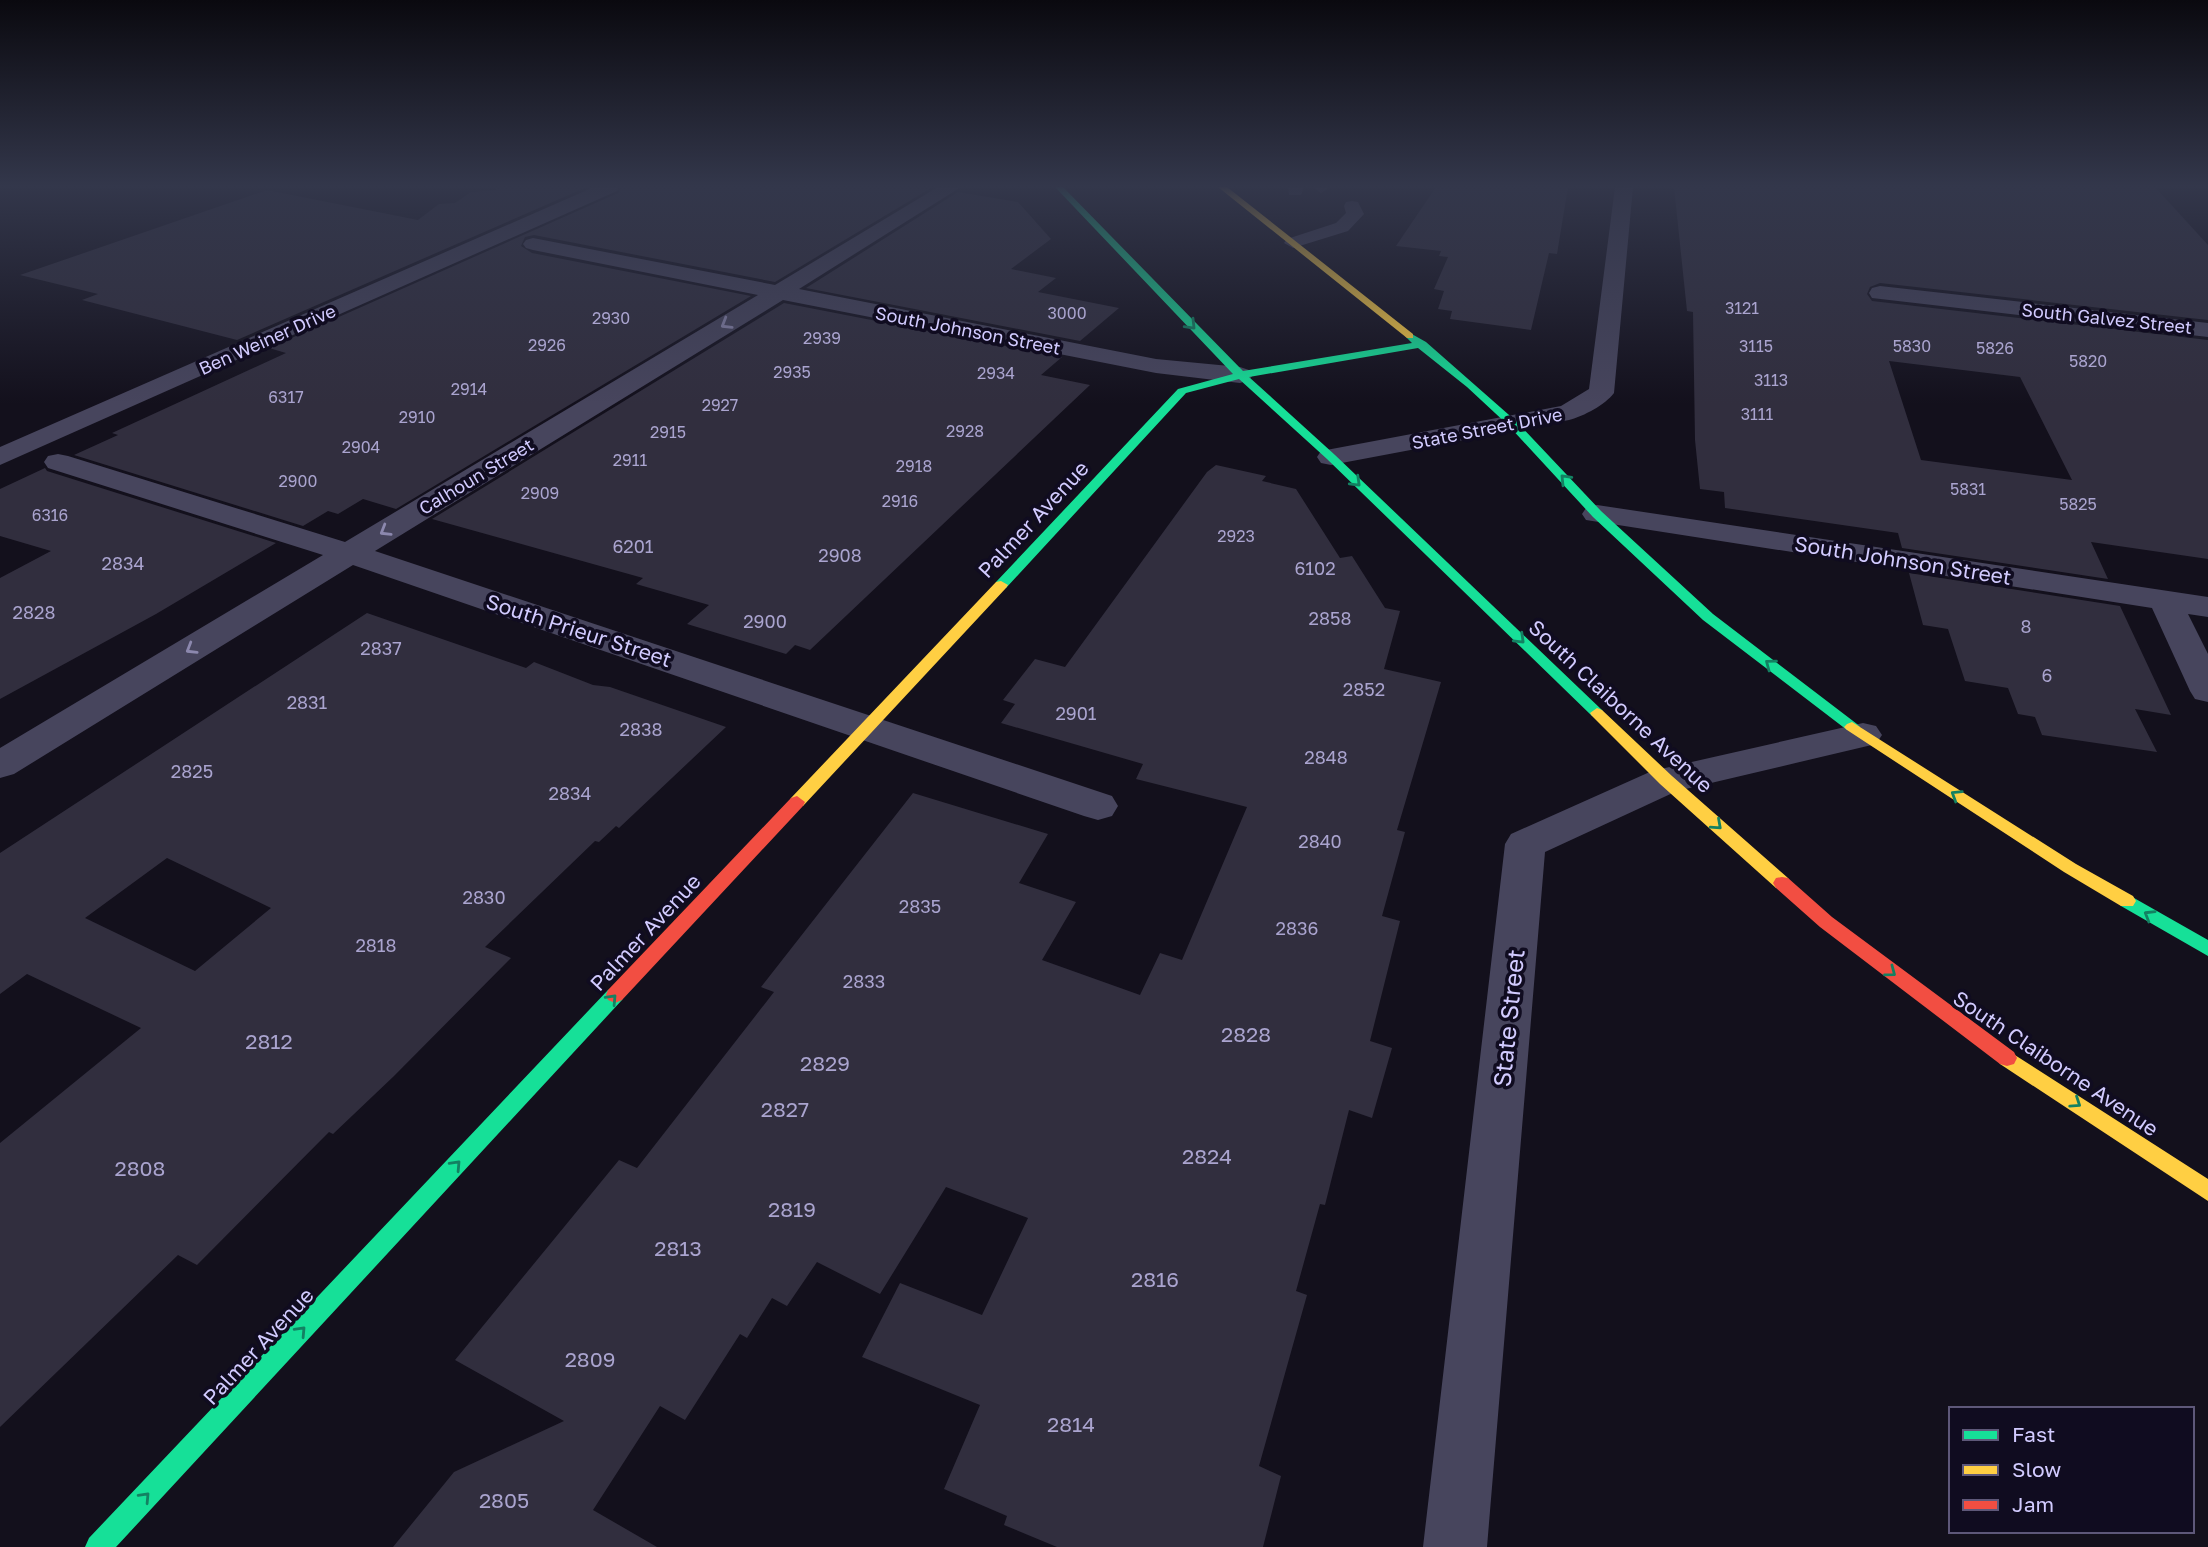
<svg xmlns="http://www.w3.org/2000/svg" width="2208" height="1547" font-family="'Golos Text',sans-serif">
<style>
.building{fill:#312e3e;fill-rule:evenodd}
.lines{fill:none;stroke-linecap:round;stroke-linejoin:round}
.lane{fill:#47455d;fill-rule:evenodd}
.street{fill:#47455d;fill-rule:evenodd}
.fast{fill:#16e098;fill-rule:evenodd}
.slow{fill:#ffcf43;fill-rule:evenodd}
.jam{fill:#f24e42;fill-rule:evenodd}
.oneway{stroke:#8c88ae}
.oneway2{stroke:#138162}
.labels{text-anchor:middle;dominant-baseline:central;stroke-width:7;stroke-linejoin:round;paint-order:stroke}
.far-number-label{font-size:16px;fill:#aaa4cf}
.far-street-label{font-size:18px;fill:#d2cbff;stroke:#100c20}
.number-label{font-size:18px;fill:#aaa4cf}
.street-label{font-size:21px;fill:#d2cbff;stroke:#100c20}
.near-number-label{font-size:21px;fill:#aaa4cf}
.near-street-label{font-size:24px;fill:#d2cbff;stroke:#100c20}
</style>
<rect width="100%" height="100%" fill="#13101c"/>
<path class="building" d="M496 187H587L237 340 82 300 98 294 20 275 267 190 418 220 439 204 455 203 471 192 496 190Z
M621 187 931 188 775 282 534 235 525 237 521 246 532 253 751 296 396 509 363 499 338 514 328 511 303 526 74 455 118 435 112 433 286 353 269 348 618 193Z
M1436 187H1568L1557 254 1549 253 1531 330 1450 319 1452 311 1438 309 1444 291 1434 289 1448 257 1439 256 1441 251 1396 246Z
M1674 187H2155L2208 245V320L1880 283 1870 287 1867 294 1872 301 2208 340V559L2091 542 2108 579 1902 548 1898 533 1725 508 1724 492 1700 489 1695 440 1693 312 1687 311ZM1889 361 2020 377 2072 480 1921 460Z
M958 192 1018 202 1051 239 1011 269 1056 278 1038 292 1119 308 1080 341 806 288Z
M784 303 1062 357 1041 375 1090 385 810 650 795 645 786 654 687 624 709 605 636 584 643 578 432 519Z
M1216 465 1266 476 1262 481 1296 489 1340 558 1352 556 1385 608 1400 611 1384 669 1441 682 1397 830 1405 832 1382 916 1400 921 1370 1041 1392 1048 1372 1118 1349 1110 1325 1205 1320 1204 1296 1291 1307 1295 1259 1466 1281 1476 1263 1547H1057L1004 1525 1007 1516 944 1489 980 1405 862 1357 900 1283 982 1315 1028 1218 946 1187 880 1294 817 1262 787 1306 772 1298 747 1338 740 1334 685 1420 660 1406 593 1510 657 1547H393L454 1472 564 1421 455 1360 619 1160 637 1168 774 992 761 987 913 793 1048 834 1019 883 1076 902 1042 960 1140 995 1160 953 1182 960 1247 807 1136 779 1143 764 1001 723 1015 704 1003 700 1035 659 1065 667 1207 472Z
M45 468 47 471 276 543 156 614 0 699V578L51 551 0 536V489Z
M1909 573 2120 606 2171 715 2135 709 2157 752 2042 735 2035 717 2018 714 2008 688 1965 681 1948 629 1923 625Z
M367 613 526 668 534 662 593 685 610 687 726 727 619 828 616 826 599 842 595 841 485 947 511 958 394 1076 333 1134 329 1132 197 1265 178 1255 0 1427V1143L141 1028 27 974 0 994V853ZM167 858 271 908 195 971 85 918Z"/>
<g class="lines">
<path class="lane" d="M1288 187H1304L1301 195H1289Z
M1312 187H1329V188L1321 193Z
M1352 201 1358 202 1364 214 1348 231 1293 248 1284 243 1287 239 1336 223 1346 213 1344 206 1346 202Z"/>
<path class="street" d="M594 187H619L617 191 0 465V447Z
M938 187H961L799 289 1156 359 1240 367 1249 370 1253 375 1249 380 1240 383 1156 373 783 300 375 551 1112 796 1118 806 1112 816 1098 820 1084 816 353 565 14 774 0 778V748L323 555 48 468 44 462 48 456 58 454 68 456 345 542 758 295 533 250 526 248 523 244 526 240 533 238 775 285Z
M1615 187H1633L1614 393C1605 405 1584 416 1569 420L1331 465 1321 463 1317 457 1321 451 1561 406 1589 389Z
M1880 286 2208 323V337L1872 298 1869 293 1872 288Z
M1597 505 2208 597V617L2188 614 2208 654V702L2195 699 2190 691 2152 608 1586 520 1582 514 1586 508Z
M1863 723 1876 726 1882 735 1876 744 1677 791 1545 852 1487 1547H1423L1505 844 1511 834 1652 771Z"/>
<path class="fast" d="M1055 187H1063L1243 371 1412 343 1405 336 1410 333 1426 342 1517 422 1601 511 1713 614 1857 724 1860 727 1857 730H1847L1703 620 1593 517 1509 426 1467 387 1418 348 1249 377 1335 455 1602 710 1604 713 1602 716H1592L1327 459 1239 379 1186 393 1006 588H996V582L1178 389 1233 374Z
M2127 894 2208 940V956L2121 906 2118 901 2121 896Z
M615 987 622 990 624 995 622 1000 116 1547H85L89 1538 608 990Z"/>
<path class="slow" d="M1218 187H1227L1413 334V338H1407Z
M1001 581 1008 585 1006 588 803 806H791L789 802 791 798 996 582Z
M1597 708 1602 710 1672 776 1788 878 1791 883 1788 888H1776L1660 784 1592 716 1590 713Z
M1852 722 2076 864 2133 896 2136 901 2133 906H2121L2064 872 1847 730 1844 727 1847 724Z
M2007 1050 2208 1179V1201L2000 1064 1997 1058 2000 1052Z"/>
<path class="jam" d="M797 796 805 802 803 806 622 1000 615 1003 608 1000 606 995 608 990 791 798Z
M1782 877 1788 878 1832 917 2014 1052 2017 1058 2014 1064 2007 1066 2000 1064 1820 927 1776 888 1773 883 1776 878Z"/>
</g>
<defs><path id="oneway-chevron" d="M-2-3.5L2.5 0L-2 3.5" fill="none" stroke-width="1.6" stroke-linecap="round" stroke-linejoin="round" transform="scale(1.75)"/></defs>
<g class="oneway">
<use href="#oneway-chevron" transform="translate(726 324) rotate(149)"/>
<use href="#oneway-chevron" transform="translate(385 531) rotate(149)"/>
<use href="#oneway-chevron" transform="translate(191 649) rotate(149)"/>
</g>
<g class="oneway2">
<use href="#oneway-chevron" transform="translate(1191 325) rotate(46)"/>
<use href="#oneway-chevron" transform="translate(1565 479) rotate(-134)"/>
<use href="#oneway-chevron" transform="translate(1356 482) rotate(44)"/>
<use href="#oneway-chevron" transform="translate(1520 639) rotate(44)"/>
<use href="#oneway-chevron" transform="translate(1770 664) rotate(-143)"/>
<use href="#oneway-chevron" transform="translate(1956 795) rotate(-148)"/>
<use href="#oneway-chevron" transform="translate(1717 825) rotate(42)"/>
<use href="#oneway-chevron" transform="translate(2149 915) rotate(-149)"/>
<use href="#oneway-chevron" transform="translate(1891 972) rotate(37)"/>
<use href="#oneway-chevron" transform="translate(612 999) rotate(-47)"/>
<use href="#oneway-chevron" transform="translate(2076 1103) rotate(34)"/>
<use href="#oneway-chevron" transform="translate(456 1165) rotate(-47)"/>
<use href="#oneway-chevron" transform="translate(301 1331) rotate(-47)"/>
<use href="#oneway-chevron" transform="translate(145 1497) rotate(-47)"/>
</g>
<linearGradient id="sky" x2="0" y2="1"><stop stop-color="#0a090f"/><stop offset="0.46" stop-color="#33374b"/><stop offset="1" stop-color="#33374b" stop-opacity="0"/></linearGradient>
<rect width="2208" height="404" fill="url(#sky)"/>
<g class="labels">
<g class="far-number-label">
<text x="1742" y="308">3121</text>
<text x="1067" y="313">3000</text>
<text x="611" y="318">2930</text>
<text x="822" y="338">2939</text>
<text x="547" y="345">2926</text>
<text x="1756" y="346">3115</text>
<text x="1912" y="346">5830</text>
<text x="1995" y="348">5826</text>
<text x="2088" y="361">5820</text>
<text x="792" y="372">2935</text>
<text x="996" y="373">2934</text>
<text x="1771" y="380">3113</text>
<text x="469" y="389">2914</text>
<text x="286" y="397">6317</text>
<text x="720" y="405">2927</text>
<text x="1757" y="414">3111</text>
<text x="417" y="417">2910</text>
<text x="965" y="431">2928</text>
<text x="668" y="432">2915</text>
<text x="361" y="447">2904</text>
<text x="630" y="460">2911</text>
<text x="914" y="466">2918</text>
<text x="298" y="481">2900</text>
<text x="1968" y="489">5831</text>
<text x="540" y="493">2909</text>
<text x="900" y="501">2916</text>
<text x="2078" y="504">5825</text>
<text x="50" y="515">6316</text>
<text x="1236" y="536">2923</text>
</g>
<g class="far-street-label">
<text transform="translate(2107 318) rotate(6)">South Galvez Street</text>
<text transform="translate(968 330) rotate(11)">South Johnson Street</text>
<text transform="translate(267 339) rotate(-24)">Ben Weiner Drive</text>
<text transform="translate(1487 428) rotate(-11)">State Street Drive</text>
<text transform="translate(476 476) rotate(-31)">Calhoun Street</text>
</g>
<g class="number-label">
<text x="633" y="546">6201</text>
<text x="840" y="555">2908</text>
<text x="123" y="563">2834</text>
<text x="1315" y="568">6102</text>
<text x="34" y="612">2828</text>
<text x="1330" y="618">2858</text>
<text x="765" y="621">2900</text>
<text x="2026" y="626">8</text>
<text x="381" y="648">2837</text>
<text x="2047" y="675">6</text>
<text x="1364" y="689">2852</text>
<text x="307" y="702">2831</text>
<text x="1076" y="713">2901</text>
<text x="641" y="729">2838</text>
<text x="1326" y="757">2848</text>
<text x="192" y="771">2825</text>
<text x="570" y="793">2834</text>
<text x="1320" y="841">2840</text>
<text x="484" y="897">2830</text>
<text x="920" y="906">2835</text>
<text x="1297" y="928">2836</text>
<text x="376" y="945">2818</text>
<text x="864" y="981">2833</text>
</g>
<g class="street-label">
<text transform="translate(1033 519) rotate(-47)">Palmer Avenue</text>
<text transform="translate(1903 560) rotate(9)">South Johnson Street</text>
<text transform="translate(579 630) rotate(18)">South Prieur Street</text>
<text transform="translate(1621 706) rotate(43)">South Claiborne Avenue</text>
<text transform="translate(645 932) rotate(-47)">Palmer Avenue</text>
<text transform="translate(2056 1063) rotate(34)">South Claiborne Avenue</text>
<text transform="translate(258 1346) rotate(-47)">Palmer Avenue</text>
</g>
<g class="near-number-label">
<text x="1246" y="1034">2828</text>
<text x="269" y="1041">2812</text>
<text x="825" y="1063">2829</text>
<text x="785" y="1109">2827</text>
<text x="1207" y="1156">2824</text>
<text x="140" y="1168">2808</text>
<text x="792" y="1209">2819</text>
<text x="678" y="1248">2813</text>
<text x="1155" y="1279">2816</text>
<text x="590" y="1359">2809</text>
<text x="1071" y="1424">2814</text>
<text x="504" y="1500">2805</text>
</g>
<g class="near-street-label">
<text transform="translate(1508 1018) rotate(-84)">State Street</text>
</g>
</g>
<rect x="1949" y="1407" width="245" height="126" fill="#100c20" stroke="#5e5879" stroke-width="2"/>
<rect x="1963" y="1430" width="35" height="10" fill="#16e098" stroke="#5e5879" stroke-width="2"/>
<text x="2012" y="1442" font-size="21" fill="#d2cbff">Fast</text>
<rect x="1963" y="1465" width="35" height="10" fill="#ffcf43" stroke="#5e5879" stroke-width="2"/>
<text x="2012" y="1477" font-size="21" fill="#d2cbff">Slow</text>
<rect x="1963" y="1500" width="35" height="10" fill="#f24e42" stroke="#5e5879" stroke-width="2"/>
<text x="2012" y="1512" font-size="21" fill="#d2cbff">Jam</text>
</svg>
